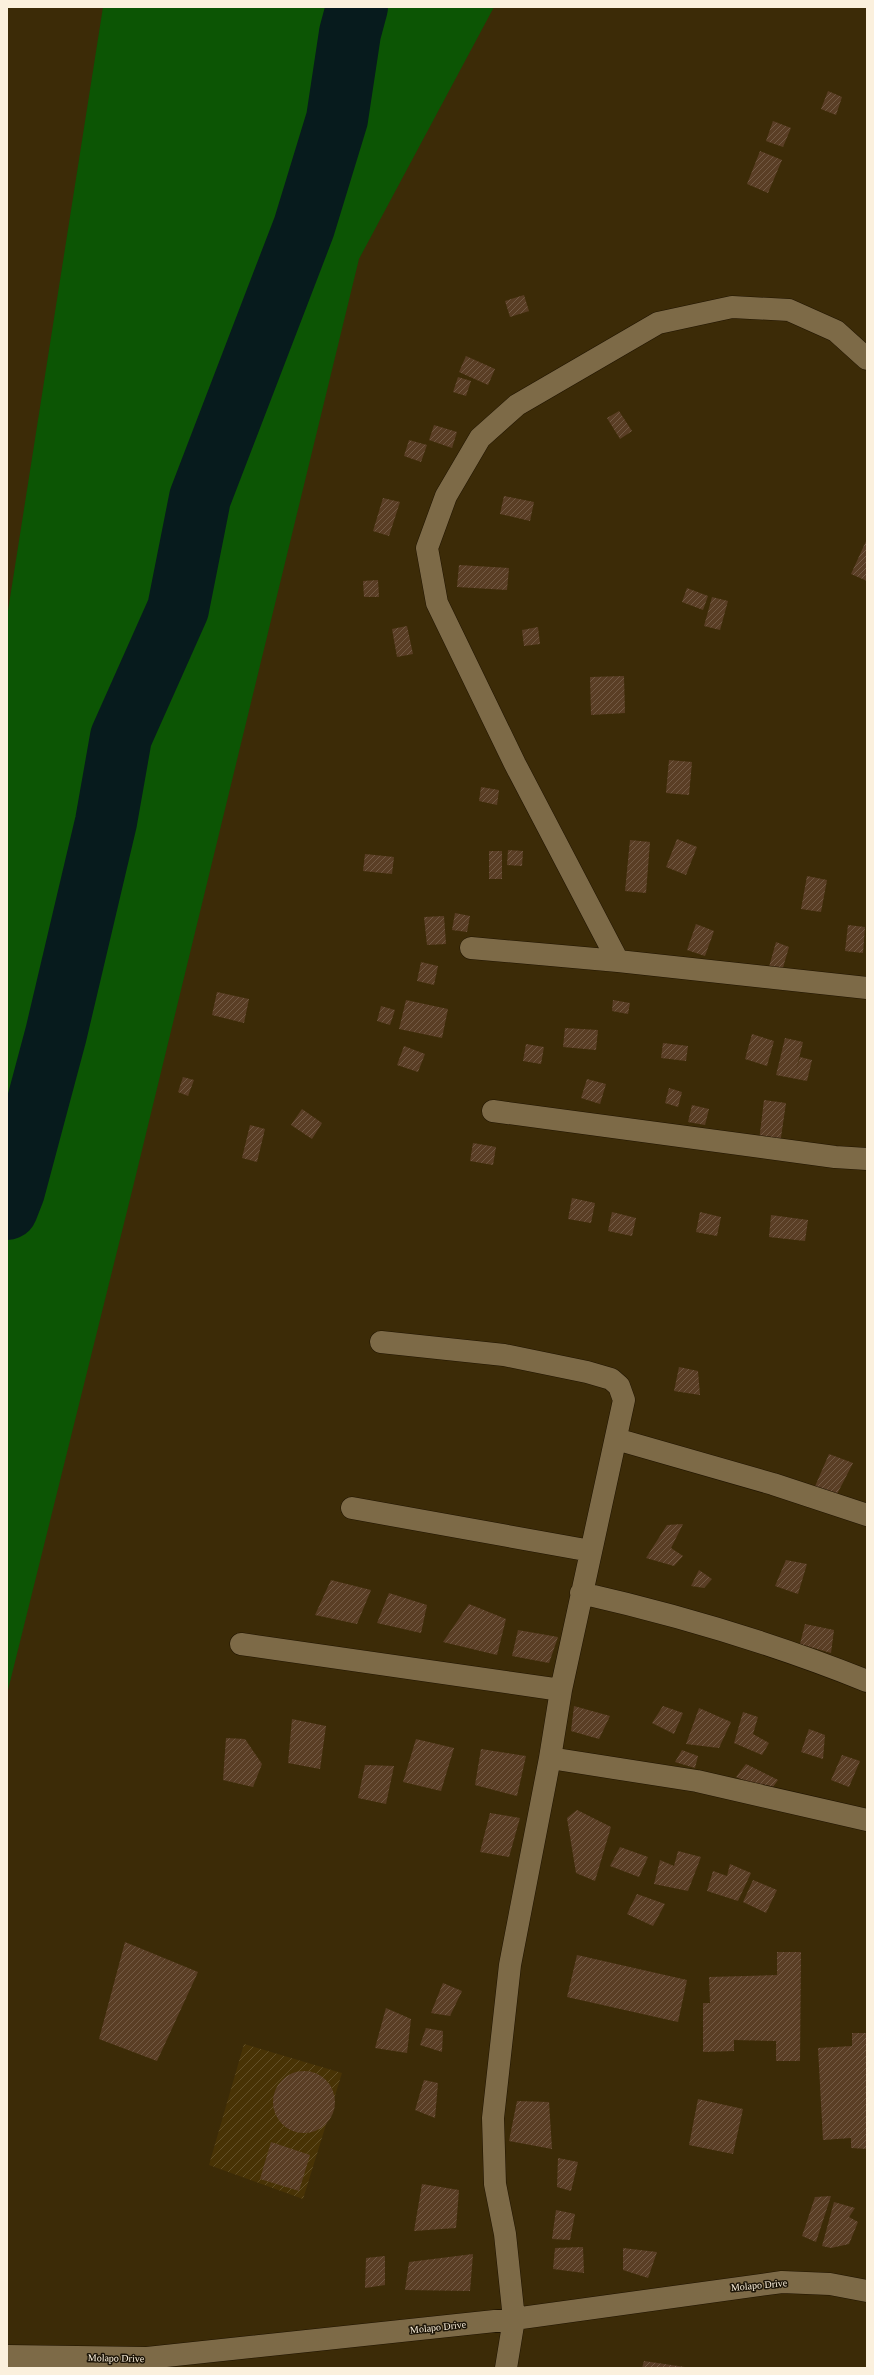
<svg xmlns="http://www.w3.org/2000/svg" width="874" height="2375" font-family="'Times New Roman',serif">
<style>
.industrial{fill:url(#industrial-furrows)}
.grass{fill:#0c5504}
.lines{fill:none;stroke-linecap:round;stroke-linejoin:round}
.river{stroke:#071b1d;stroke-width:62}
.building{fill:url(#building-hatch)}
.street-casing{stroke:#201400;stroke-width:23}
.street{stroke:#7d6a47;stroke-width:22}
.labels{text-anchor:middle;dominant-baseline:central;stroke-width:3;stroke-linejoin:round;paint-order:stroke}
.street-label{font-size:10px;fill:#fbf0dd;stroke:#1d1507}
</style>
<defs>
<pattern id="industrial-furrows" width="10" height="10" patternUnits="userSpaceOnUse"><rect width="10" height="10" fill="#483305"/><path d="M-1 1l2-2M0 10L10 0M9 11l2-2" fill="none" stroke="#635129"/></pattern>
<pattern id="building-hatch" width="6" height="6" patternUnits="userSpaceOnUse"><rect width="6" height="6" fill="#5a3e25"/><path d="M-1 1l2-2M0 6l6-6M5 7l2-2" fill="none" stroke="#735a44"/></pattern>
</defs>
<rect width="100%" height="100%" fill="#3c2b07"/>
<path class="industrial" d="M244 2044 342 2073 303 2199 209 2165Z"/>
<path class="grass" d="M103 7H494L359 259 134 1183 7 1694V617Z"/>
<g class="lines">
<path class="river" d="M7 1209 14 1191 56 1034 106 822 121 737 178 609 200 498 304 227 337 119 350 33 357 7"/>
</g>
<path class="building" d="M828 91 842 97 836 115 821 109Z
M773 121 791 128 783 147 766 141Z
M760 151 782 160 768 193 747 184Z
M524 295 529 311 510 317 505 301Z
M466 356 495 369 488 385 459 372Z
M458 377 471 381 466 396 453 392Z
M619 411 632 431 620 439 607 418Z
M434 425 457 432 452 448 429 440Z
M409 440 427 445 421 462 404 456Z
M504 496 534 502 530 521 500 514Z
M383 498 400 502 389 536 373 531Z
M867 539V581L851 574Z
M459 565 509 568 507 590 457 587Z
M378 580 379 597H364L363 581Z
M687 588 708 596 703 610 682 602Z
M712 597 728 601 720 630 704 626Z
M407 626 413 654 397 657 392 629Z
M538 627 540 644 524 646 522 630Z
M624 676 625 713 591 715 590 677Z
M669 760 692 762 689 795 666 793Z
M481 787 499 790 497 805 479 801Z
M677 839 697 847 686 875 666 867Z
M630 840 650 842 646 893 625 891Z
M508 850 523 851 522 866 507 865Z
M489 851H502V879H489Z
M365 854 394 857 392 874 363 871Z
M807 876 827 880 821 912 801 909Z
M455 913 470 916 467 932 452 930Z
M444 916 446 944 427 945 424 917Z
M696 924 714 931 705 956 687 950Z
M848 925 865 927 863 953 845 951Z
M776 942 789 947 782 971 769 967Z
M421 962 438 966 434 985 417 981Z
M217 992 249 999 244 1023 212 1015Z
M406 1000 448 1009 442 1038 399 1029Z
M613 1000 630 1003 628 1014 612 1011Z
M381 1006 395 1010 390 1025 377 1021Z
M565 1028 598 1030 596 1050 563 1047Z
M752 1034 774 1041 767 1066 745 1059Z
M785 1038 803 1042 796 1071 800 1057 812 1060 807 1081 776 1075Z
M663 1043 688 1046 686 1061 661 1058Z
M526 1044 544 1047 541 1064 523 1061Z
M404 1046 425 1054 418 1072 397 1065Z
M183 1077 194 1080 188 1096 178 1092Z
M587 1079 606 1084 600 1104 581 1098Z
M669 1088 682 1092 678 1107 665 1103Z
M764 1100 786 1103 780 1144 759 1141Z
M692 1105 709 1109 705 1125 688 1122Z
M302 1109 322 1123 312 1139 291 1125Z
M250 1125 265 1129 257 1162 242 1158Z
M473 1143 496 1147 493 1165 470 1161Z
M572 1198 595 1203 591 1223 568 1219Z
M612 1212 636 1218 632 1236 608 1231Z
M700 1212 721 1217 717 1236 696 1232Z
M771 1215 808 1220 805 1241 769 1237Z
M679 1367 698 1371 700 1395 674 1391Z
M829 1454 853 1463 835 1498 813 1491Z
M683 1524 671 1548 683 1556 674 1566 646 1558 667 1525Z
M786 1560 807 1564 798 1594 775 1586Z
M699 1570 712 1579 704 1588 691 1586Z
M331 1580 371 1590 357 1624 315 1615Z
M389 1593 427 1605 421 1633 377 1623Z
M469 1604 506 1619 497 1655 443 1642Z
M805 1624 834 1630 831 1653 800 1644Z
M518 1630 558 1637 549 1663 512 1656Z
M574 1706 610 1716 599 1739 571 1731Z
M663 1706 683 1713 674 1734 652 1723Z
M699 1708 731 1722 719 1748 686 1744Z
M743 1712 758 1717 753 1734 769 1743 762 1755 734 1743Z
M292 1719 326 1726 320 1769 288 1763Z
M809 1729 825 1735 823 1759 801 1752Z
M226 1738 245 1739 262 1764 253 1787 223 1780Z
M416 1739 454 1748 441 1791 403 1782Z
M481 1749 526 1756 517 1796 475 1785Z
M682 1750 698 1756 695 1768 675 1762Z
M842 1755 860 1761 849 1787 831 1780Z
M746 1764 778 1780 770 1791 736 1777Z
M365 1765 394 1766 386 1804 358 1798Z
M577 1810 611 1827 595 1881 576 1873 567 1818Z
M490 1813 520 1818 509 1857 480 1852Z
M620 1847 648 1857 639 1877 610 1866Z
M678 1851 701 1857 688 1891 654 1884 660 1860 674 1866Z
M730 1864 751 1873 738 1901 707 1891 713 1871 727 1876Z
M753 1880 777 1890 766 1913 743 1902Z
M637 1894 665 1904 653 1926 627 1914Z
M125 1942 198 1972 157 2061 99 2039Z
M777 1952H801L800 2061H776V2041L734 2040V2051L703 2052V2003H710L709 1977 777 1975Z
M577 1955 687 1980 678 2022 567 1997Z
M443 1983 462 1991 450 2016 431 2013Z
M386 2008 411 2019 407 2053 375 2048Z
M426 2028 443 2031 442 2052 420 2045Z
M852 2033H867V2149L851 2148V2138L823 2140 818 2048 852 2046Z
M273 2102a31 31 0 1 1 62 0a31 31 0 1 1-62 0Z
M424 2080 438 2083 435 2118 415 2110Z
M698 2099 743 2109 733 2154 689 2145Z
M517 2101 549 2102 552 2149 509 2141Z
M271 2142 310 2155 299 2191 260 2179Z
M558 2158 578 2162 571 2191 557 2187Z
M422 2184 459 2190 456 2228 414 2231Z
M831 2196 816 2242 802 2236 815 2197Z
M834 2202 855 2208 849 2217 858 2222 849 2244 831 2248 822 2246Z
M556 2210 575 2214 570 2240 552 2239Z
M583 2247 584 2273 553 2269 555 2248Z
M623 2248 657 2252 648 2278 623 2270Z
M473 2254 470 2291 405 2290 409 2262Z
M385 2256V2285L365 2288 366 2258Z
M644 2361 685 2367V2368H642Z"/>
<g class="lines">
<g class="street-casing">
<path id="street" d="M471 948 618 961 867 988
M618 961 515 764 437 603 427 548 446 496 480 438 517 405 658 323 732 307 789 310 836 331 867 359
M493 1111 835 1157 867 1159
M381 1342 504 1355 587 1372 611 1379 619 1386 624 1400 561 1690 550 1758 510 1965 493 2118 495 2184 505 2234 514 2319 506 2368
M616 1439 773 1484 867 1515
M352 1508 591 1551
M581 1593C678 1615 775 1644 867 1681
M241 1644 561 1690
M550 1758 697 1781 867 1820
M7 2356 147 2358 514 2319 782 2282 830 2284 867 2291"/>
</g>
<use href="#street" class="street"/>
</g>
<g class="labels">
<g class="street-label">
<text transform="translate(759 2285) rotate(-5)">Molapo Drive</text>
<text transform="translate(438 2327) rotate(-6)">Molapo Drive</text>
<text transform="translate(116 2358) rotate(1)">Molapo Drive</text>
</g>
</g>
<rect width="874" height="2375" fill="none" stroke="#fbf0dd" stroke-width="16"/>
</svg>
